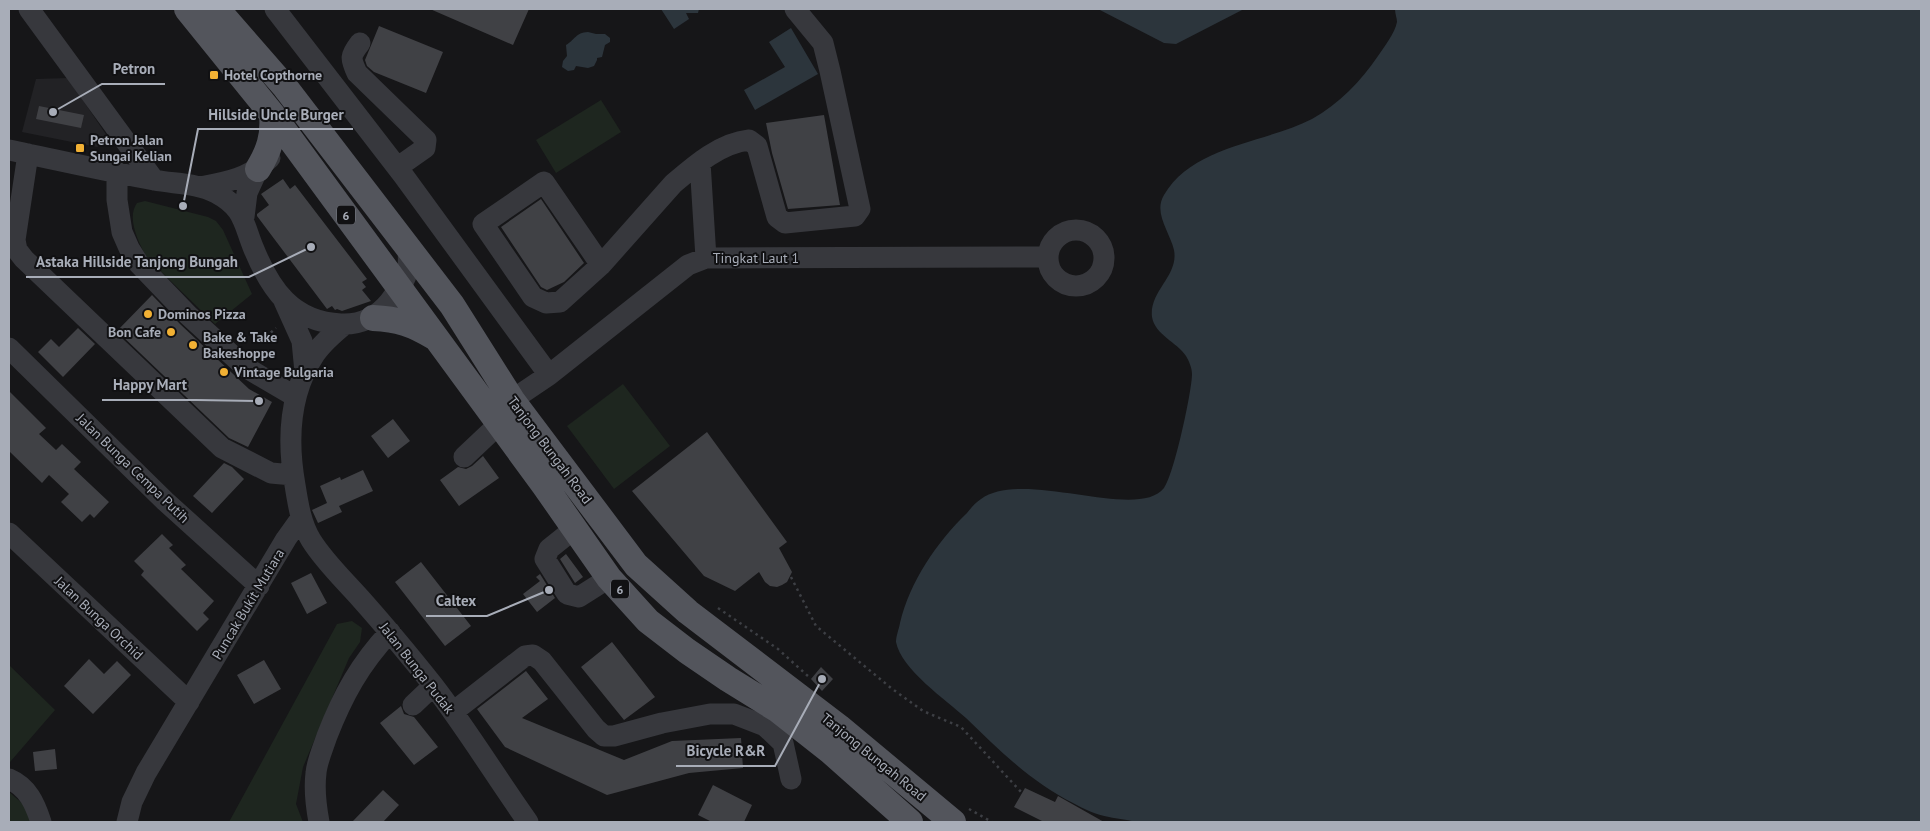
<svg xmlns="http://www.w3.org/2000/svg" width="1930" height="831" font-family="'PT Sans',sans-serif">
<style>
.built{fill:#222225}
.green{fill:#1e261f}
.water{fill:#2c353c}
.building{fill:#404145}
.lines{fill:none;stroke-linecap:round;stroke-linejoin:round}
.path{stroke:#3d3f44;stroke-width:2.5;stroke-dasharray:2.5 4;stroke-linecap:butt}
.minor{stroke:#37383d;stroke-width:21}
.major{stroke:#53555c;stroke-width:26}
.poi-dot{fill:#f2b134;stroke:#111113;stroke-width:2}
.labels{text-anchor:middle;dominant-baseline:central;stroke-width:4;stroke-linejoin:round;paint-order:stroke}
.shield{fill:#111113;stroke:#7b7e86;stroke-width:1}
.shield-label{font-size:12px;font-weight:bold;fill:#a8adb8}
.poi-label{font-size:14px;font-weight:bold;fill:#a8adb8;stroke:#111113;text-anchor:start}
.street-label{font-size:14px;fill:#a8adb8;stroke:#111113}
.leader{fill:none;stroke:#a8adb8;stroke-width:2}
.callout-dot{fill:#a8adb8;stroke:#111113;stroke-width:2}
.callout-label{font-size:15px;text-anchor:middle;font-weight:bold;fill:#a8adb8;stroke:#111113;stroke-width:4;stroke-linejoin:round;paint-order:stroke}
</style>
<rect width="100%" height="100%" fill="#161618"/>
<path class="built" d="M68 78 109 139 97 147 22 132 36 79Z"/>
<path class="green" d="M601 100 621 132 556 173 536 140Z
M145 201 208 217 216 221 223 230 252 294 215 324 147 258C139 243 126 218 137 203Z
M623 384 670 446 614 489 567 426Z
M352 621 362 628 360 642 349 658 303 767 296 804 303 822H229L337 624Z
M9 665 55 710 10 762H9Z
M9 792 30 810 32 822H9Z"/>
<path class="water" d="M661 9H699L698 13H686L689 19 674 29Z
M1098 9H1244L1176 44 1164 43Z
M1395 9H1921V822H1135C1126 819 1118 819 1109 817 1096 815 1084 809 1073 803 1031 782 999 750 966 718 946 700 901 669 896 642 896 636 899 629 900 623 910 581 937 542 967 513 971 508 976 502 981 499 1024 468 1137 522 1164 488 1174 475 1192 391 1192 374 1192 368 1189 361 1186 356 1177 342 1155 335 1152 317 1149 291 1179 276 1174 250 1170 232 1153 213 1164 195 1193 145 1266 143 1312 119 1339 104 1361 81 1378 56 1384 47 1395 33 1397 22 1397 18 1395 14 1395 9Z
M791 28 818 74 755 110 744 90 785 67 769 42Z
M588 32 596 34H605L610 38V42L605 45 602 57 597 58V60L594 66 588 68 576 66 574 70 568 71 562 67 563 61 567 56 566 45C576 39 575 33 588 32Z"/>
<path class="building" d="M430 9H529L513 45Z
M379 26 443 52 426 93 374 72 367 66 365 60Z
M39 106 84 115 81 128 36 119Z
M824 115 840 205 788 209 772 153 766 123Z
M283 179 290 189 295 185 367 279 362 282 366 287 362 290 371 301 342 311 337 309 335 310 332 306 327 309 257 216V214L269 205 261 194Z
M541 199 584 263 564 282 547 290 541 287 501 227Z
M152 295 180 324 249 389 272 402 248 447 229 438 117 331Z
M78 328 95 344 63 377 38 352 51 339 59 347Z
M9 391 46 428 39 434 56 450 62 444 81 462 74 469 109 502 94 518 90 514 82 522 61 502 69 494 49 475 42 483 9 451Z
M393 419 410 441 388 458 371 436Z
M707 432 787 542 779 548 792 572 787 582 782 585 777 587 770 586 765 582 759 572 735 591 704 576 632 491Z
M483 456 499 478 459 506 440 480 458 467 466 469 472 466Z
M224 463 232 467 244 479 212 513 193 496Z
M363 470 373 491 339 506 342 512 318 523 312 510 327 503 320 486 340 477 341 480Z
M162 534 173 545 169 548 186 565 181 569 214 601 203 613 209 619 197 631 141 575 144 571 134 561Z
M566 554 583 577 575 583 560 559Z
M421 562 471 626 445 646 395 582Z
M311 573 327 603 307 614 291 583Z
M540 574 555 598 537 612 523 594 540 581 536 577Z
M612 642 655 697 624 720 581 667Z
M89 659 104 674 117 661 131 675 93 714 64 686Z
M264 660 281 689 254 704 237 675Z
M821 667 833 679 822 691 811 679Z
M526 671 548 699 522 718 624 760 672 741 741 738 743 768 689 773 607 795 505 747 477 709Z
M401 706 404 714 414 717 438 747 414 765 380 723Z
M55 749 57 769 35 771 33 752Z
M713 785 752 805 744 822H712L698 815Z
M1025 788 1055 802 1058 796 1104 822H1044L1014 807Z
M383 790 399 805 383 822H352Z"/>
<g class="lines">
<path class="path" d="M261 341 276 328
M791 577 816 626 891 688 923 711 961 727 1022 793
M718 608 778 649 809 677
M969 809 992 822"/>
<path class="minor" d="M29 9 154 180
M275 9 403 175 549 375
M360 43C350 56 350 58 357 73L426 140 425 148 398 167
M9 150C57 160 105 171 154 180 175 184 197 183 216 193 244 208 243 222 253 247 270 289 292 322 341 324 361 325 378 316 390 301 405 281 410 275 408 250
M28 154 15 240 17 250 24 259 222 448 271 473 293 475
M700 162 706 258
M117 172V200L122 232 129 248 139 264 188 315 245 367 296 397
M200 187C228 182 249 178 270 158
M244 217 247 193 258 169
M1048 258a28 28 0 1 1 56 0a28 28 0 1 1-56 0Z
M601 265 544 182 483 224 533 297 546 303 560 302 601 265 673 184C694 166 720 143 749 140L757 146 777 217 785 223 855 216 860 209 830 71 823 43 795 9
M284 301 302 341 305 372
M345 324C334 333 323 342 315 354 289 393 287 440 295 485 298 504 301 524 311 540 324 561 343 579 360 598 385 626 409 655 433 685 467 729 496 777 528 822
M9 348 165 501 259 586
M512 400 549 375 688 265 706 258 1048 257
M464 457 499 424
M574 529 549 549 545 559 567 594 579 597 609 578
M9 533 189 702
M413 705 433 686
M453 712 525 656 533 655 542 661 596 729 604 736H614L662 723 710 714H734L765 726 783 743 791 779
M9 779C28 787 35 804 41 822
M127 822 132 802 146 773 286 539 301 518
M319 822C316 806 314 789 316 773 317 761 323 748 327 736 343 695 360 664 390 632"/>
<path class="major" d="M187 9 272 114 544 485 609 578 648 621 687 651 728 679 778 710 830 751 910 822
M217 9 285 87 452 305 512 400 636 565 688 612 839 727 953 822
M258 169C269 151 274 136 272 114
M373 318C398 319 413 324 434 337"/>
</g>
<g class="poi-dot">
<rect x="209" y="70" width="10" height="10" rx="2.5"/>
<rect x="75" y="143" width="10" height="10" rx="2.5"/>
<circle cx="148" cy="314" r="5"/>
<circle cx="171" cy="332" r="5"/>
<circle cx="193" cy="345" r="5"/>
<circle cx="224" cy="372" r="5"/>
</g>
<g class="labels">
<g class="shield">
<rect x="337" y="205.5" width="18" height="19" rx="4"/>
<rect x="611" y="579.5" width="18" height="19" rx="4"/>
</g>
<g class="shield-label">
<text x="346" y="215">6</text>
<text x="620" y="589">6</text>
</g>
<g class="poi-label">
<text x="224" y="75">Hotel Copthorne</text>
<text x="90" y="140">Petron Jalan<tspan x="90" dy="16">Sungai Kelian</tspan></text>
<text x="158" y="314">Dominos Pizza</text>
<text x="161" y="332" text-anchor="end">Bon Cafe</text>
<text x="203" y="337">Bake &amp; Take<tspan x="203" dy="16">Bakeshoppe</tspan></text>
<text x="234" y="372">Vintage Bulgaria</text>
</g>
<g class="street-label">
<text x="756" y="258">Tingkat Laut 1</text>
<text transform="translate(550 450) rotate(53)">Tanjong Bungah Road</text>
<text transform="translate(133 468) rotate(44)">Jalan Bunga Cempa Putih</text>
<text transform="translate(248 604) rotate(-59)">Puncak Bukit Mutiara</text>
<text transform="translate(99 618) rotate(43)">Jalan Bunga Orchid</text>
<text transform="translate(417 668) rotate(52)">Jalan Bunga Pudak</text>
<text transform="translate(874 757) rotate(39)">Tanjong Bungah Road</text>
</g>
</g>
<path class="leader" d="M53 112L102 84H165M183 206L198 129H353M311 247L249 277H26M259 401L197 400H102M549 590L487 616H426M822 679L775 766H676"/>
<g class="callout-dot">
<circle cx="53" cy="112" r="5"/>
<circle cx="183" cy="206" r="5"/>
<circle cx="311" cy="247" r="5"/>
<circle cx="259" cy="401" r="5"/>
<circle cx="549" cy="590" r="5"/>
<circle cx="822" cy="679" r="5"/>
</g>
<g class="callout-label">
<text x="134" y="74">Petron</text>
<text x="276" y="120">Hillside Uncle Burger</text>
<text x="137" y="267">Astaka Hillside Tanjong Bungah</text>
<text x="150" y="390">Happy Mart</text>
<text x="456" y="606">Caltex</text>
<text x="726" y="756">Bicycle R&amp;R</text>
</g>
<rect width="1930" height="831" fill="none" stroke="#a8adb8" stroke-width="20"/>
</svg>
